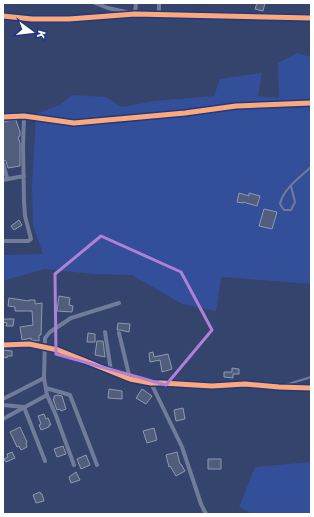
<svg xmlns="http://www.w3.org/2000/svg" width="314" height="517" font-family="'Work Sans',sans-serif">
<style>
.green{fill:#334f9a}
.building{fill:#515d7d;stroke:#8f99b1}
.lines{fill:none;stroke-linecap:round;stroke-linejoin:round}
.lane{stroke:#717b9a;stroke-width:2}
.street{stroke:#717b9a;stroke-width:4}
.secondary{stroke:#76819f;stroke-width:6}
.cycleway-casing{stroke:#1f3983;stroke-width:8}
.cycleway{stroke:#fea87a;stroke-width:5}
.marked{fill:none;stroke:#b080d9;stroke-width:3;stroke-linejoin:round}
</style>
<rect width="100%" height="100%" fill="#35446c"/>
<path class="green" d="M297 53 311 57V284L221 277 216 311 182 304 132 275 93 274 44 269 3 281V255L43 254 33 225 32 186 36 114 60 105 72 95 106 97 122 107 155 101 214 96 220 79 262 73 258 96 279 98 278 63Z
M311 462V514H252L239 507 255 467Z"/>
<path class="building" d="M257 3H265L263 11 255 9Z
M12 120H16L20 132V136L18 137 20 143V166L8 168 6 161 3 160V122Z
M239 193 249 196V193L260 196 257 206 243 202V203L237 202Z
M264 209 277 212 272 229 259 226Z
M19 220 22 225 14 230 11 226Z
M59 296 70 298 69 305 73 306 72 312 57 311Z
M9 298 29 301V300H35V304L42 303 41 335H39V341L31 340V338L22 340 20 327 33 325 32 311H15V307L8 306Z
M3 319H14L13 326H6L7 323 3 322Z
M118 323 130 324 129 332 120 330H117Z
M88 333 95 334V342H87Z
M97 341H103L105 357 95 355Z
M3 350 12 351V356H7V358L3 357Z
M153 352 154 357 168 354 172 369 162 372 160 360 150 362 149 353Z
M232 368 239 369V374H233V378L224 377V372H232Z
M109 389 122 391V399L108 398Z
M142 389 152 396 146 404 136 398Z
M58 395 62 396 66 409 61 411 60 409 57 410 53 399H54V396Z
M183 408 185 419 176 421 174 410Z
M44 414 46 419 48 418 51 425H49V427L41 430 39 425 41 424 38 416Z
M20 427 27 442 26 443 27 447 21 450 19 446 17 447 10 432Z
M154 428 157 440 147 443 143 431Z
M63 446 66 454 57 457 54 449Z
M12 452 15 458 6 462 4 459 8 457 7 454Z
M177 452 180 464H181L185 471 176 476 170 466 169 467 166 455Z
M86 455 90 465 81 469 77 459Z
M208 459H221V469H208Z
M76 472 80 480 71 483 69 477Z
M40 492 41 494H42L44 501 36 503 33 495Z"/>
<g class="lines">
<path class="lane" d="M291 186 295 202 291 210H284L280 204C283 189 300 177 311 167
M282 386 311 377"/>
<path class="street" d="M95 3 108 8 135 14 136 3
M159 3V14
M3 16 32 19H69L135 14 311 18
M3 117 24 116 74 123 185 113 236 106 311 103
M3 163 7 178
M3 180 24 176
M3 241H28L31 239 25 216 24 201 23 146 24 116
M105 332 111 371
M119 333 130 379
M151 383 182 447 201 504 206 514
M279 387 311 388
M46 388 70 395 97 465
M3 399 44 378
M3 405 24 407 45 461
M3 419 47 395
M74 465 55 413 47 395 44 378 45 338 50 332 71 318 119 303"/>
<path class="secondary" d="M3 345 29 344 58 350 130 379 151 383H162L212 386 245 384 279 387"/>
<g class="cycleway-casing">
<path id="cycleway" d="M3 16 32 19H69L135 14 311 18
M3 117 24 116 74 123 185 113 236 106 311 103
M3 345 29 344 58 350 130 379 151 383H162L212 386 245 384 279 387 311 388"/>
</g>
<use href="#cycleway" class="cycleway"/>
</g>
<path class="marked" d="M101 236 181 272 212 330 166 385 56 354 55 274Z"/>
<rect width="314" height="517" fill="none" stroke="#ffffff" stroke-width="8"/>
<g transform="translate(32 32) rotate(105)" stroke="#1f3983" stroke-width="3" paint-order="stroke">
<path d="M0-3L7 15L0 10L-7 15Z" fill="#ffffff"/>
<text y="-6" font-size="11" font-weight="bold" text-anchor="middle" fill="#ffffff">K</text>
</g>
</svg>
